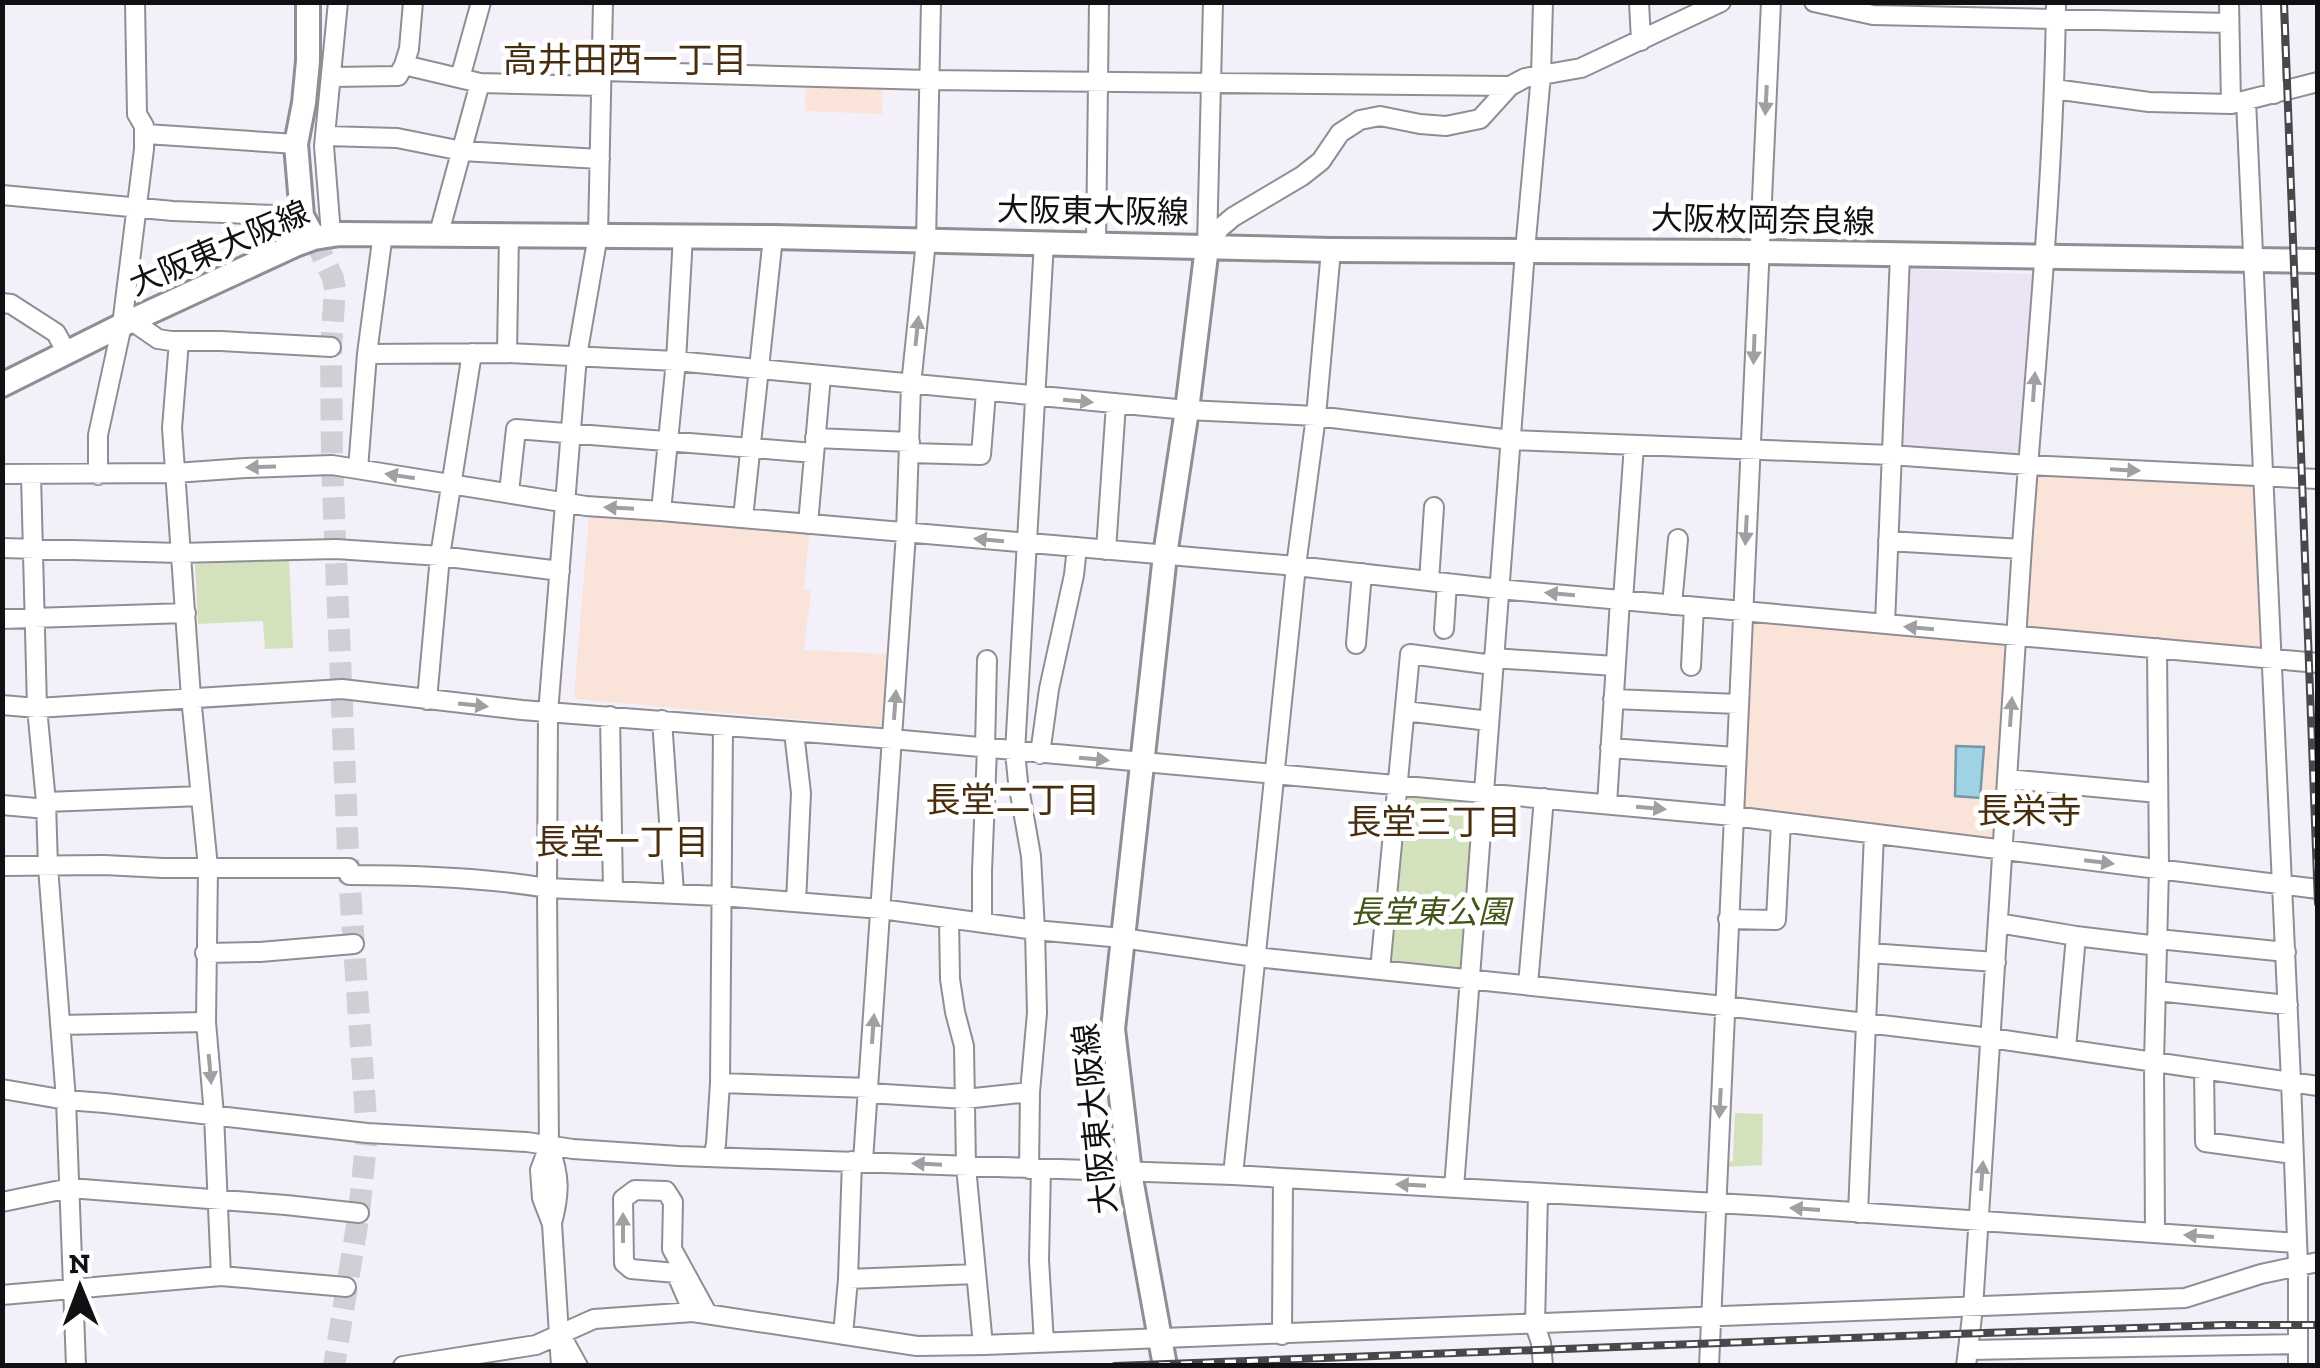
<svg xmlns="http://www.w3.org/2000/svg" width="2320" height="1368" font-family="'Zilla Slab','Noto Sans JP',serif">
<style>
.built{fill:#eae4f4}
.education{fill:#fae3d8}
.green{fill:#d3e2bc}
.water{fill:#9fd2e5;stroke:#7498a6;stroke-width:2.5}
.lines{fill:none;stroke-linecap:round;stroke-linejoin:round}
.major-tunnel{stroke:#d2ced6;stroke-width:22;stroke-dasharray:22 11;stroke-linecap:butt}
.minor-casing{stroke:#908d95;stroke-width:22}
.major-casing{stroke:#908d95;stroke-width:28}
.minor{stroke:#fff;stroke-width:18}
.major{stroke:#fff;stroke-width:22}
.rail-casing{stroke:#49474c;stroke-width:8}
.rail{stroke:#fff;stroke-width:4;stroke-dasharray:11;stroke-linecap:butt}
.oneway{fill:#a09fa1}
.labels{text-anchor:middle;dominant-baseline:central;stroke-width:10;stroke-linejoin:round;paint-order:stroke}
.street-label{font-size:32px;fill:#111013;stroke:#fff}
.park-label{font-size:32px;font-style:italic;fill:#425416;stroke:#fff}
.neighbourhood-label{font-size:35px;fill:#482e0e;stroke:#fff}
</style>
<rect width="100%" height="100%" fill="#f4f0f9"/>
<path class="built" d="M1907 269 2033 274 2023 450 2018 455 1897 450Z"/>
<path class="education" d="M806 81 883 83 882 114 805 111Z
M2031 471 2257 482 2263 652 2022 633Z
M592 515 809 534 804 589 811 590 804 650 890 654 885 724 882 727 577 699 574 697 589 517Z
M1750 621 2009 644 1994 841 1739 810Z"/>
<path class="green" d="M289 559 293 648 265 649 263 621 198 624 195 564Z
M1403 792 1477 797 1465 973 1385 964Z
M1735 1113 1763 1114 1762 1165 1725 1167V1163L1733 1161Z"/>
<path class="water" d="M1956 746 1984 747 1980 798 1955 796Z"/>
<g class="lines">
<path class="major-tunnel" d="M314 238 333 278 335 289 331 347 332 465 349 875 367 1133 359 1213 334 1366"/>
<g class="minor-casing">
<path id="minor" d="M1639 2 1641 41
M1814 2 1873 15 2229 23
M2229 2 2231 104
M2271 2 2274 94
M404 65 409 49 413 2
M602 71 929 80 1510 86
M332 77 398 76 404 65 480 83 601 86
M460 78 481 2
M2054 89 2149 102 2231 104 2318 82
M2246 101 2291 1081 2298 1266V1366
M146 134 296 144
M326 136 397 138 462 151 600 159
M2 195 173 211 302 216
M439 233 480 83
M331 234 324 146 338 2
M1096 244 1099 2
M1207 246 1213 2
M1207 247 1220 228 1233 217 1302 176 1321 161 1340 133 1360 120 1380 116 1420 124 1446 126 1480 119 1510 86 1525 78 1581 68 1721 2
M2 303 11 304 56 333 67 353
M132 321 158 339 171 341H221L331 347
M179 341 172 428 191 697 208 867 206 1022 214 1115 221 1276
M507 353 509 234
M367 354 507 353 676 361 1187 410 1316 416 1511 440 1891 455 2028 465 2318 479
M815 438 910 442
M910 453 981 455 986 392
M358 469 367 354 383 233
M2 474 175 473 245 468 332 465 586 506 661 511 1296 566 1499 589 2318 663
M31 475 37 708 46 802 48 867 66 1100 76 1366
M98 475V435L122 325 144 149V126L137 114 135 2
M509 492 516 429 814 453
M661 511 676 361 683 236
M743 518 773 237
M808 524 821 376
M1888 541 2022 549
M2 548 180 553 336 549 440 556 560 571
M1106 550 1116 404
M1429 581 1434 507
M1623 600 1634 445
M1672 605 1678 539
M2 619 186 613
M1885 624 1900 255
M1444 629 1447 583
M1356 644 1362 573
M1493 658 1615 666
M1691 666 1694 607
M1613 699 1738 704
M427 700 440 556 472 353
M2 705 37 708 342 689 522 710 892 739 1733 816 2318 889
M1405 711 1489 721
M610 716 613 891
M662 720 674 893
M794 732 801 793 796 902
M1610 748 1735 757
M985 749 987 660
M1040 754 1049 689 1074 575 1077 547
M2007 779 2158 793
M46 802 201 796
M1607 804 1620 600
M2 805 47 809
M2 866 104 865 163 868H349
M349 875C415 875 482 877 547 888L720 896 881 909 1035 930 1122 938 1255 957 1724 1006 1991 1038 2318 1086
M949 919 950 979 955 1012 964 1046 966 1167 983 1345
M1728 919 1776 920 1781 822
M982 923V871L987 749
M1998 923 2076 936 2158 946
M2158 939 2286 952
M205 953 260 952 354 944
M1869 953 1996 962
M1380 970 1410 654 1493 665
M1528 985 1544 798
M2157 991 2288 1005
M60 1025 206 1022
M2066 1048 2076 936
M2204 1069 2205 1142 2293 1154
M720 1083 869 1088
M2 1089 66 1100 105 1103 367 1133 527 1142 573 1149 679 1156 1233 1175 1768 1206 2297 1243
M868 1093 965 1099 1030 1092
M549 1146C560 1176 560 1193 552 1223
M713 1157 716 1144 720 1083 723 726
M863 1161 906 533 911 385 926 241 931 2
M1029 1169 1030 1092 1037 1013 1035 930 1031 856 1018 782 1015 752 1044 242
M1041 1169 1039 1260 1044 1343
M1233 1175 1296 566 1316 416 1331 250
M1454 1188 1525 251 1541 75 1543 2
M1538 1193 1535 1325 1541 1343 1543 1366
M2 1202 70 1188 286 1205 359 1213
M1858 1213 1874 834
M2155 1233 2154 1062 2159 869 2157 648
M848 1279 976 1274
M2 1295 221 1276 346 1287
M693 1312 676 1273 631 1269 624 1263 623 1199 635 1190 666 1191 673 1202 672 1249 707 1313
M843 1335 848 1279 852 1161
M1282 1335 1283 1178
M563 1339 578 1366
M1969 1350 2297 1344
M403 1366 536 1345 594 1319 693 1312 917 1346 983 1345 2185 1298 2261 1274 2318 1262
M561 1366 552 1224 542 1198 540 1170 549 1146 547 888 548 713 577 356 598 235 603 2
M1709 1366 1771 2
M1966 1366 1973 1308C1991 1054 2004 800 2022 546 2035 365 2054 184 2056 2"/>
</g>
<g class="major-casing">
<path id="major" d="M308 2V61L304 103 296 144 302 216 314 238
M2 385 122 325 295 245 314 238 340 234 773 237 1331 250 1758 252 2318 261
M1165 1366 1130 1173 1113 1029 1165 555 1187 410 1207 247"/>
</g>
<use href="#minor" class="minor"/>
<use href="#major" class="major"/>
<g class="rail-casing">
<path id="rail" d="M2284 2 2318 903
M1115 1366 1955 1334 2224 1325H2318"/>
</g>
<use href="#rail" class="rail"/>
</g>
<defs><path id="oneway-solid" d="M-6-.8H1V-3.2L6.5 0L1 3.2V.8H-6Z" transform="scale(2.5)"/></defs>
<g class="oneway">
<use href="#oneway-solid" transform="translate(1766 100) rotate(93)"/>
<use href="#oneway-solid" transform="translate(917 331) rotate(-84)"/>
<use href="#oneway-solid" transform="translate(1754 349) rotate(92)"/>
<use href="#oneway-solid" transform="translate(2034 387) rotate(-86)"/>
<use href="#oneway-solid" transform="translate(1078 401) rotate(5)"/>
<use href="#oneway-solid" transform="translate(261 467) rotate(178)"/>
<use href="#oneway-solid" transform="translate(2125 470) rotate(3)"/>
<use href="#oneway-solid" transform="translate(400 476) rotate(-171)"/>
<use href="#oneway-solid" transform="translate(619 508) rotate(-177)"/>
<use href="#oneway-solid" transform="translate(1746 530) rotate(93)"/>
<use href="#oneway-solid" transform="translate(989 540) rotate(-175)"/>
<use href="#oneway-solid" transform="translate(1560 594) rotate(-175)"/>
<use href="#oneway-solid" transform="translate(1919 628) rotate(-175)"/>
<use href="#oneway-solid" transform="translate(473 705) rotate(6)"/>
<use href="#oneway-solid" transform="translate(895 705) rotate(-86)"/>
<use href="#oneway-solid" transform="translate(2011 712) rotate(-86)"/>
<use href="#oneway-solid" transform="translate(1094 759) rotate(5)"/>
<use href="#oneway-solid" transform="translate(1651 808) rotate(5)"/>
<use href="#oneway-solid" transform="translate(2099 862) rotate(7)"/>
<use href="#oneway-solid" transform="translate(873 1029) rotate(-86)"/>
<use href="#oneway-solid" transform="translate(210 1069) rotate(85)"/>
<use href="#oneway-solid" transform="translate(1720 1103) rotate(93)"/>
<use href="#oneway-solid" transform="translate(927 1164) rotate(-177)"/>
<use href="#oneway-solid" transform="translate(1982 1176) rotate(-86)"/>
<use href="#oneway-solid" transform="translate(1411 1185) rotate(-177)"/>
<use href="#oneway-solid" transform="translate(1805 1209) rotate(-176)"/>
<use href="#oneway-solid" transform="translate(623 1228) rotate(-90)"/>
<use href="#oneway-solid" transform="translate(2199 1236) rotate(-176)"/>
</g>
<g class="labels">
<g class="street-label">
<text transform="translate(1093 211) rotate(1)">大阪東大阪線</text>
<text transform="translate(1763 220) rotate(1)">大阪枚岡奈良線</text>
<text transform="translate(219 248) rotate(-23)">大阪東大阪線</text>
<text transform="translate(1095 1119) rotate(-96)">大阪東大阪線</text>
</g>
<g class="park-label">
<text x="1430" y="912">長堂東公園</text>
</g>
<g class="neighbourhood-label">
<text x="625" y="60">高井田西一丁目</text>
<text x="1013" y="800">長堂二丁目</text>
<text x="2029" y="811">長栄寺</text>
<text x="1434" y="822">長堂三丁目</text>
<text x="622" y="842">長堂一丁目</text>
</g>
</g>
<rect width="2320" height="1368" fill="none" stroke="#111013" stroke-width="10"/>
<g transform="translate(80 1288) rotate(359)" stroke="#ffffff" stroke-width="8" paint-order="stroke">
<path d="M0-8L18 38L0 25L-18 38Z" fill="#111013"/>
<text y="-15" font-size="28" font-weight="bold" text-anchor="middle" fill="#111013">N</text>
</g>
</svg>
